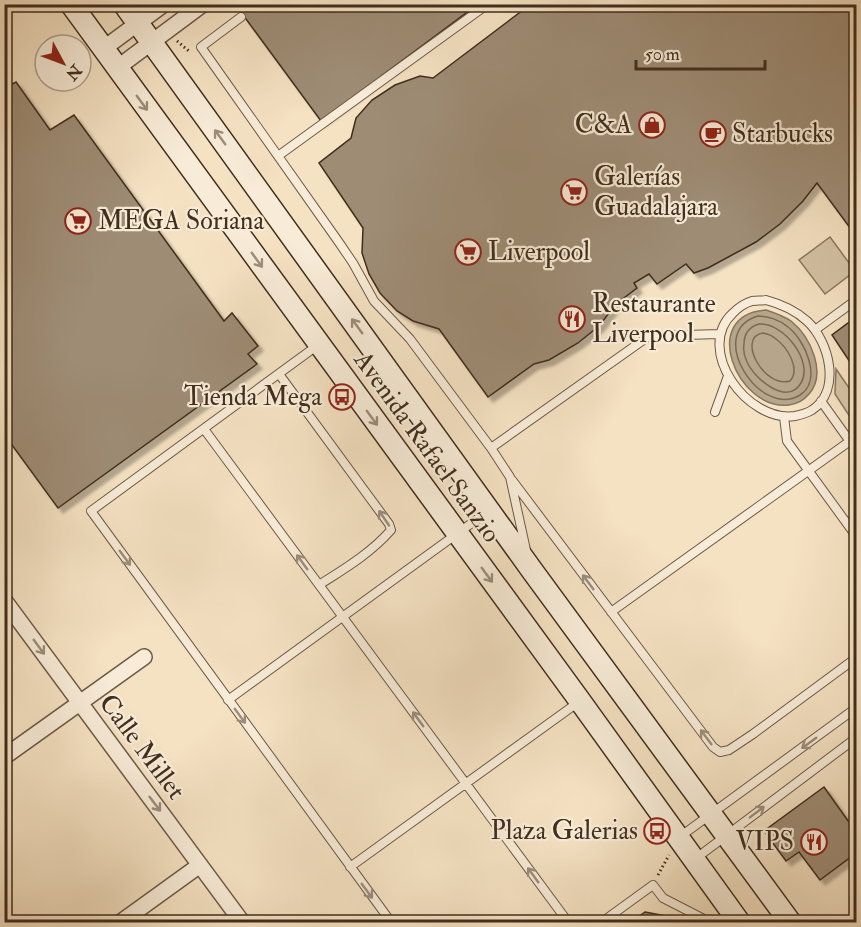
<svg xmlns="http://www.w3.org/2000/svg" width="861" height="927" font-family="'IM FELL Double Pica',serif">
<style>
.green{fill:#d6c3a7;stroke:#8b7862;stroke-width:1.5}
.water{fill:#b7a58b;stroke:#87755f;stroke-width:1.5}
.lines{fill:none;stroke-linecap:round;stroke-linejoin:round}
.shore{stroke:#7c6a54;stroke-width:1.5}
.building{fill:#9e8c74;stroke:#402e1e;stroke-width:1.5;filter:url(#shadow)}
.lane-casing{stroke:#6d5b47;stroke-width:10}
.street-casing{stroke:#6d5b47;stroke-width:18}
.secondary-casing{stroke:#402e1e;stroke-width:24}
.path{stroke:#402e1e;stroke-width:3;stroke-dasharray:1.5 3;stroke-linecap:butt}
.lane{stroke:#f8ecd8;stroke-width:8}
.street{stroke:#f8ecd8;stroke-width:15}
.secondary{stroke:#f8ecd8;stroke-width:21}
.oneway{stroke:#9c8d7b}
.labels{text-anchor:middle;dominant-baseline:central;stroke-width:4.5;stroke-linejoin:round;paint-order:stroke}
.poi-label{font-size:26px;fill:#402e1e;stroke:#f8ecd8;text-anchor:start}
.street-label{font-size:26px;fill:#402e1e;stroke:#f8ecd8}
</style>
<defs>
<filter id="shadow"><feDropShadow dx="5" dy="5" stdDeviation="1.5" flood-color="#0004"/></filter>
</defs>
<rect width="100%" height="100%" fill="#f5e2c3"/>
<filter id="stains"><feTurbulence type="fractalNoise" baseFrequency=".00333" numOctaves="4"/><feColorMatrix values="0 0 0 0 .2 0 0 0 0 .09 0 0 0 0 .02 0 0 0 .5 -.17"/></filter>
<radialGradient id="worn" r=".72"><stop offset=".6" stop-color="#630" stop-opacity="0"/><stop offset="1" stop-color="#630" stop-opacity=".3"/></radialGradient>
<path class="green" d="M830 237 855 271 825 294 799 260Z
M836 369 856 398V426L835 394Z"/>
<path class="water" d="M766 310C775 313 784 316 791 321 811 337 827 374 809 394 804 400 797 404 789 405 737 411 698 314 766 310Z"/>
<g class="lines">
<path class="shore" d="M758 316C768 316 780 320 788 327 805 340 823 380 800 395 760 420 704 332 758 316Z
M759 324C783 322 814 361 801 383 787 407 754 378 747 362 744 356 743 350 744 344 744 334 749 327 759 324Z
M763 333C768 334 773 336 776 339 787 347 801 369 790 381 764 389 736 337 763 333Z"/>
</g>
<path class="building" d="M235 4H478L321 121Z
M531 4H856V236L817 183 803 201 780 224 756 242 708 268 694 273 686 264 657 284 649 274 634 283 637 288 616 304 599 326 578 343 549 360 534 364 488 397 439 329 413 321 397 311 380 293 369 274 362 253 363 228 319 163 351 138 356 118 372 100 395 85 420 76 433 78Z
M16 82 50 130 74 115 224 321 232 313 258 346 248 354 257 364 58 508 4 434V88Z
M856 317V371L832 335Z
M824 787 856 832V853L820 880 799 852 786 861 764 831Z
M645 912 698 922H631Z"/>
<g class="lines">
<g class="lane-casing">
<path id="lane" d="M241 17 201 47 338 241 353 263 374 301 410 339 491 448 510 477 526 550
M278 156 488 4
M766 300C781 304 795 310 807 321 829 341 842 390 812 410 807 413 800 415 795 416 747 423 694 349 733 313 738 308 745 303 752 301 757 300 762 301 766 300Z
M815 330 856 300
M318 345 91 511 391 922
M279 374 389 524 391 530C371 553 344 569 319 585
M821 401 856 450
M715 412 728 376
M784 417 787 441 856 536
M204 429 568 922
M491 448 649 336 720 334
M512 480 713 747 720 752 729 750 753 734 856 658
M611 612 850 441
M228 700 487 512
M681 836 856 708
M695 859 856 738
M350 867 580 701
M602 922 653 885 663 898 702 918 706 922"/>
</g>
<g class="street-casing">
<path id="street" d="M103 49 164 4
M117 68 203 4
M4 600 242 922
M4 757 144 657
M121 922 200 865"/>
</g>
<g class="secondary-casing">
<path id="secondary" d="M71 4 580 701 739 922
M124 4 531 569 790 922"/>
</g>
<path class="path" d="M177 41 190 52
M658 875 669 855"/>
<use href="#lane" class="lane"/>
<use href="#street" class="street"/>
<use href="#secondary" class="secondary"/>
</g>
<defs><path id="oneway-shaft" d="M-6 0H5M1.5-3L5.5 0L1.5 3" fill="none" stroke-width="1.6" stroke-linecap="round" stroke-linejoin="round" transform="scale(1.5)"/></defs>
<g class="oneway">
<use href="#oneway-shaft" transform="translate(142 103) rotate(54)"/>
<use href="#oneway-shaft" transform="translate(220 137) rotate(-126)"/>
<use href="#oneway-shaft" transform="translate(257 260) rotate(54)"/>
<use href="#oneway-shaft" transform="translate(357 326) rotate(-126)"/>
<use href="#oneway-shaft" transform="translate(372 418) rotate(54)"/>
<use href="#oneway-shaft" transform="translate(384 518) rotate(-124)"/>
<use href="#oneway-shaft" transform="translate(125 558) rotate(54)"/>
<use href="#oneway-shaft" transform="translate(302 562) rotate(-126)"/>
<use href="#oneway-shaft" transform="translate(487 575) rotate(54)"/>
<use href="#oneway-shaft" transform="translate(588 582) rotate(-127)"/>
<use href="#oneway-shaft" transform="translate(39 647) rotate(54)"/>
<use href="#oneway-shaft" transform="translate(240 716) rotate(54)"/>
<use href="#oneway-shaft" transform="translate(418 719) rotate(-126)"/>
<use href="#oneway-shaft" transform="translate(706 737) rotate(-127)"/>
<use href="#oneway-shaft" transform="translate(809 743) rotate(144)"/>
<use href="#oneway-shaft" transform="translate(155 804) rotate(53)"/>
<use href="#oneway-shaft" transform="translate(757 812) rotate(-37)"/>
<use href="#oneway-shaft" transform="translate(533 875) rotate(-126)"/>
<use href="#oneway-shaft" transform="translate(367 891) rotate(54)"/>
</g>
<defs>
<g id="shop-ring" transform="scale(1.35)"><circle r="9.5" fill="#f8ecd8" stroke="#8f2418" stroke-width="1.5"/><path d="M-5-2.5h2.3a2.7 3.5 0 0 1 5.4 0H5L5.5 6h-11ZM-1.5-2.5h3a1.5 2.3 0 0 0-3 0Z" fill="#8f2418"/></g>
<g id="cafe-ring" transform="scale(1.35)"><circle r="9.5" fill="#f8ecd8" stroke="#8f2418" stroke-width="1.5"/><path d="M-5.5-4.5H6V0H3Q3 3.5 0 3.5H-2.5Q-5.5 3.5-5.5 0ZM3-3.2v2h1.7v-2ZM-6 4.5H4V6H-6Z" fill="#8f2418"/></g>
<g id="supermarket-ring" transform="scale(1.35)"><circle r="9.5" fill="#f8ecd8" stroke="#8f2418" stroke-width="1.5"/><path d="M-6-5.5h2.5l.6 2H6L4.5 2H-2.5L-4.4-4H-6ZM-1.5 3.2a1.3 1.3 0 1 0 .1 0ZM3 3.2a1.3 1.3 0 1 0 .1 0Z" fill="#8f2418"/></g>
<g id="restaurant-ring" transform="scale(1.35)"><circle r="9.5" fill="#f8ecd8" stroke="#8f2418" stroke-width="1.5"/><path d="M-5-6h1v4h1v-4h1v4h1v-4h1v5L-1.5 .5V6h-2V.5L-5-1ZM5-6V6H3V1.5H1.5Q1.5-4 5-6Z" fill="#8f2418"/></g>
<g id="bus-ring" transform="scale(1.35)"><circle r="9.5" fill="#f8ecd8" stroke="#8f2418" stroke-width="1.5"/><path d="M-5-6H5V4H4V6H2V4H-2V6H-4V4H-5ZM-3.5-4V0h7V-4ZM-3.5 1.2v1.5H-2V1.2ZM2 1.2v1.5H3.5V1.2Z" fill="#8f2418"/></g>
</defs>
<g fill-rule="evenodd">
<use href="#shop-ring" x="652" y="125"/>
<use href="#cafe-ring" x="713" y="134"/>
<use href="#supermarket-ring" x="574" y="192"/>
<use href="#supermarket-ring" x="78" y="221"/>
<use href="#supermarket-ring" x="468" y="252"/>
<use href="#restaurant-ring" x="572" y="319"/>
<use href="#bus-ring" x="342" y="397"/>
<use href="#bus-ring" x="657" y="831"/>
<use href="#restaurant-ring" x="814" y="842"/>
</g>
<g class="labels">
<g class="poi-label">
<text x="632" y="125" text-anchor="end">C&amp;A</text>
<text x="732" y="134">Starbucks</text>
<text x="594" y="177">Galerías<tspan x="594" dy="30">Guadalajara</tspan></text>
<text x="98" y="221">MEGA Soriana</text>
<text x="488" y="252">Liverpool</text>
<text x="592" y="304">Restaurante<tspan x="592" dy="30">Liverpool</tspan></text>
<text x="322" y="397" text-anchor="end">Tienda Mega</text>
<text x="638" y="831" text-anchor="end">Plaza Galerias</text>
<text x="794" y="842" text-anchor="end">VIPS</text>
</g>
<g class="street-label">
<text transform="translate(427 447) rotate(54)">Avenida Rafael Sanzio</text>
<text transform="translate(142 747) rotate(53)">Calle Millet</text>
</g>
</g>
<rect width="861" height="927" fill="none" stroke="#f5e2c3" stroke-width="24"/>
<rect x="6" y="6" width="849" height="915" fill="none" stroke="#402e1e" stroke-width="3"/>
<rect x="12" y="12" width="837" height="903" fill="none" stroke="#402e1e" stroke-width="1.5"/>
<g transform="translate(63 63) rotate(131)"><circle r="28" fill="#f8ecd8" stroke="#aea08e" stroke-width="1.5"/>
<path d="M0-4.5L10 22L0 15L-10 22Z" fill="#8f2418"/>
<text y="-9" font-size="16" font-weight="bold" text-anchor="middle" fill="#402e1e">N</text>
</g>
<path d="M636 60v9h129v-9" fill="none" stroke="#402e1e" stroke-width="3"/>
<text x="645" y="60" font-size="18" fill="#402e1e" stroke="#f8ecd8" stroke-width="4.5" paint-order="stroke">50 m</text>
<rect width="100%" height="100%" filter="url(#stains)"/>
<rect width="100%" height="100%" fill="url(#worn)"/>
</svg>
